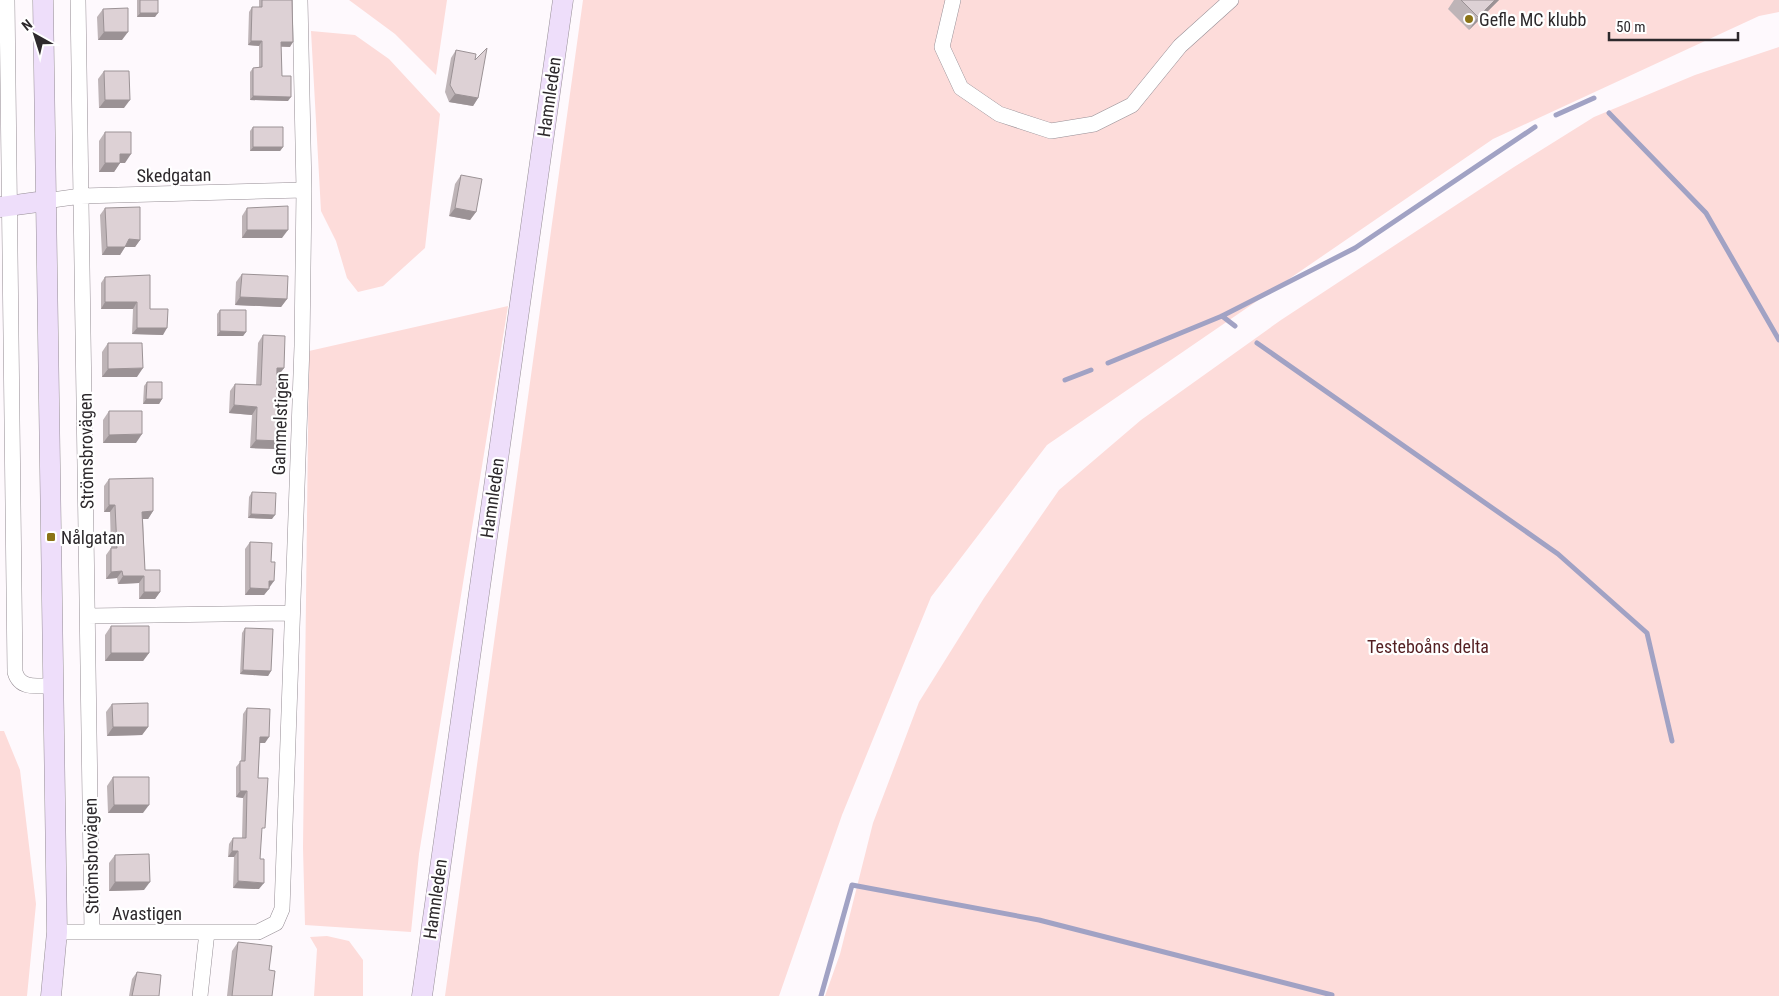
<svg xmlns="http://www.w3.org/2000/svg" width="1779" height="996" font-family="'Roboto Condensed',sans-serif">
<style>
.green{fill:#fddcda}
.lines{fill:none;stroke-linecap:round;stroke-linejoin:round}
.stream{stroke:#a1a2c4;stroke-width:5}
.street-casing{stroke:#968e95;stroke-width:16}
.secondary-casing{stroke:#968e95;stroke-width:21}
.street{stroke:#fff;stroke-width:15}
.secondary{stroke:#eedefa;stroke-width:20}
.wall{fill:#beb4b7}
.shaded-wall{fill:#9b9295}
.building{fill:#ddd1d5;stroke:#9b9295}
.poi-dot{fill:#8b7316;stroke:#fff;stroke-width:2}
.labels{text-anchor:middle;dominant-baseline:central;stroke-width:4.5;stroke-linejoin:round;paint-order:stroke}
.poi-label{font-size:18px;fill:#2d292c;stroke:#fff;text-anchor:start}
.street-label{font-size:18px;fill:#2d292c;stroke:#fff}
.park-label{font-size:18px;fill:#541f21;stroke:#fff}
</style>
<rect width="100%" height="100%" fill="#fef9fd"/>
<path class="green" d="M349 0H447L436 75 395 34Z
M583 0H1779V12L1759 16 1493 139 1047 445 931 597 842 815 779 996H445Z
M311 31 355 35 389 59 440 114 425 248 383 286 358 292 347 278 336 241 321 211Z
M1779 47V996H825L840 954 873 823 919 702 984 598 1059 490 1141 420 1281 320 1514 167 1594 117 1695 75Z
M508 306 419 854 411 932 305 925 303 848 309 351Z
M0 731H4L20 770 36 904 27 996H0Z
M327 936 349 941 363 960V996H314L317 949 310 937Z"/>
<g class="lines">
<path class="stream" d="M1609 113 1706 213 1779 340
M1556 115 1594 98
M1222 316 1235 326
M1257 343 1558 554 1647 633 1672 741
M1108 363 1222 316 1355 248 1535 127
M1065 380 1091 370
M821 996 852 885 1039 920 1332 995"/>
<g class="street-casing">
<path id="street" d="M7 0 15 672C20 690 38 686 54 685
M78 0 92 932
M953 0 942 47 961 88 999 114 1051 131 1094 124 1132 105 1180 46 1231 0
M45 201 81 196 304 190
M88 616 291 613
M57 932H258L276 923 282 909 302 346 304 190 300 0
M200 996 207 932"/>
</g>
<g class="secondary-casing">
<path id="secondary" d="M43 0 57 932 51 996
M0 207 45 201
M422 996 563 0"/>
</g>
<use href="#street" class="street"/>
<use href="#secondary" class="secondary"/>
</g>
<path class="wall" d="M137 0H158L155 17H137Z
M259 0H292L290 47H281L282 76 288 101 250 100V72L253 68 259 67V46L248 45 249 12 252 7H259Z
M1454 0H1499L1469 30 1448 9Z
M103 9 122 40H98L97 17Z
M456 50 475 60 478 98 473 106 449 102 445 92 451 58Z
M104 71 124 108H99L98 79Z
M253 127 283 147 280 151H250V131Z
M105 132 125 163H120L114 172H99V141Z
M461 175 476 212 470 220 449 216 455 184Z
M105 208 140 240 135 247H125L120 255H102L100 215Z
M247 208 282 238H242V216Z
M242 274 287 299 281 307 235 305 236 282Z
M105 277 150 309 163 335 132 334 133 309H101V283Z
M220 310 246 332 243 336H217V314Z
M263 335 284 368 278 376H277L276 416 281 441 276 449 250 448 252 415 229 413 230 391 235 384 256 385 258 343Z
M108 343 137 377H102V352Z
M147 382 162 399 159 404H143L144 386Z
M109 411 136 443H103V420Z
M109 479 153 511 148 519H143L145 570 160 592 155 599H139V583L118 584 117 578 106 579V555L111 548 110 512H104V486Z
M252 492 272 519 248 518 249 497Z
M250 542 269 588 264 595H245V549Z
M111 626 149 653 143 661H105V635Z
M245 628 271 671 268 676 240 674 242 633Z
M112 704 148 727 142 735 107 736 106 712Z
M247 708 265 743H260L258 778 261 834 259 889 233 888 234 857H228L229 844 233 838H242L243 798 236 797V767L241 761 243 714Z
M113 777 143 813H108L107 786Z
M115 855 144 890 109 891V863Z
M238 942 269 970 272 996H227L232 951Z
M137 972 159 996H129L132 979Z"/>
<path class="shaded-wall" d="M1495 0H1499L1469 30 1478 17Z
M140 13H158L155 17H137Z
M104 32H128L122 40H98Z
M251 41H262L259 46 248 45Z
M281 42H293L290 47 278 46Z
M455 94 478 98 473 106 449 102Z
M253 96 291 97 288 101 250 100Z
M105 100H130L124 108H99Z
M253 147H283L280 151H250Z
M120 154H131L125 163H114Z
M105 163H120L114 172H99Z
M455 208 476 212 470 220 449 216Z
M247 230H288L282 238H242Z
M129 239 140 240 135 247H125L120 255H102L107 247Z
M240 297 287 299 281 307 235 305Z
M105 302H137L133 309H101Z
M137 328H167L163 335 132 334Z
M220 331 246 332 243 336H217Z
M143 368 137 377H102L108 369Z
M277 368H284L278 376H272Z
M146 399H162L159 404H143Z
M234 405 257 407 252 415 229 413Z
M142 434 136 443H103L109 435Z
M256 440 281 441 276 449 250 448Z
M109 505H115L110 512H104Z
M153 511 148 519H137L142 512Z
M251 514 275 515 272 519 248 518Z
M122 571 117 578 106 579 111 572Z
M123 576H144L139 583 118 584Z
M269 581H274L269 588Z
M250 588 269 589 264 595H245Z
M144 592H160L155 599H139Z
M111 653H149L143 661H105Z
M243 670 271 671 268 676 240 674Z
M113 727H148L142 735 107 736Z
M260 737H269L265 743H256Z
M240 791H247L243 798 236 797Z
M114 805H149L143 813H108Z
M232 851H238L234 857H228Z
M238 881 264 883 259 889 233 888Z
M115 882H150L144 890 109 891Z"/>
<path class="building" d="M140 0H158V13H140Z
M262 0H292L293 42H281L282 76H291V97L253 96V68L262 67V41H251L252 7H262Z
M1461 0H1495L1478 17Z
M128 8V32H104L103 9Z
M487 48 478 98 455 94 450 85 456 50 476 54 475 60Z
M104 71H129L130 100H105Z
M253 127H283V147H253Z
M105 132H131V154H120V163H105Z
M461 175 482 179 476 212 455 208Z
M288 206V230H247V208Z
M140 207V240L129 239 125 247H107L105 208Z
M242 274 288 276 287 299 240 297Z
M150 275V309H168L167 328H137V302H105V277Z
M220 310H246V332L220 331Z
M263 335 285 336 284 368H277L276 416H282L281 441 256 440 257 407 234 405 235 384 261 385Z
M108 343H142L143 368 108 369Z
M147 382H162V399H146Z
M109 411H142V434L109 435Z
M153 478V511L142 512 145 570H160V592H144V576H123L122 571 111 572V548H117L115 505H109V479Z
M252 492 276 493 275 515 251 514Z
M250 542 272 543 271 562H275L274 581H269V589L250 588Z
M111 626H149V653H111Z
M245 628 273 629 271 671 243 670Z
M148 703V727H113L112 704Z
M247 708 270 709 269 737H260L258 778H268L265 828H262L260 859H264V883L238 881V851H232L233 838H246L247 791H240V761H245Z
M113 777H149V805H114Z
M149 854 150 882H115V855Z
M238 942 272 946 269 970 275 971 272 996H232Z
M137 972 161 975 159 996H132Z"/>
<g class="poi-dot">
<circle cx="1469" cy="19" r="5"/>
<rect x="46" y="532" width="10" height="10" rx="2.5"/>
</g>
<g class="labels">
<g class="poi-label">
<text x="1479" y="19">Gefle MC klubb</text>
<text x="61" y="537">Nålgatan</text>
</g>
<g class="street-label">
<text transform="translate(549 97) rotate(-82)">Hamnleden</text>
<text transform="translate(174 175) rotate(-1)">Skedgatan</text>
<text transform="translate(280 424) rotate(-88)">Gammelstigen</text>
<text transform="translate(86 451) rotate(-91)">Strömsbrovägen</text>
<text transform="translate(492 498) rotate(-82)">Hamnleden</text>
<text transform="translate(91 856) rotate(-91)">Strömsbrovägen</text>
<text transform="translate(435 899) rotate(-82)">Hamnleden</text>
<text x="147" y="913">Avastigen</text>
</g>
<g class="park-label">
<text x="1428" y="646">Testeboåns delta</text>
</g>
</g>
<g transform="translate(35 35) rotate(321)" stroke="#ffffff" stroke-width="4" paint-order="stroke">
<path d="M0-4L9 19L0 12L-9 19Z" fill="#2d292c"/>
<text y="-8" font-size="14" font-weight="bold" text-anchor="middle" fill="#2d292c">N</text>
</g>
<path d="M1609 32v8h129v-8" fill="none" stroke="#2d292c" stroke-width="2.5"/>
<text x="1616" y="32" font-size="15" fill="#2d292c" stroke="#ffffff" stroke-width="4" paint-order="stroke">50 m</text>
</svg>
